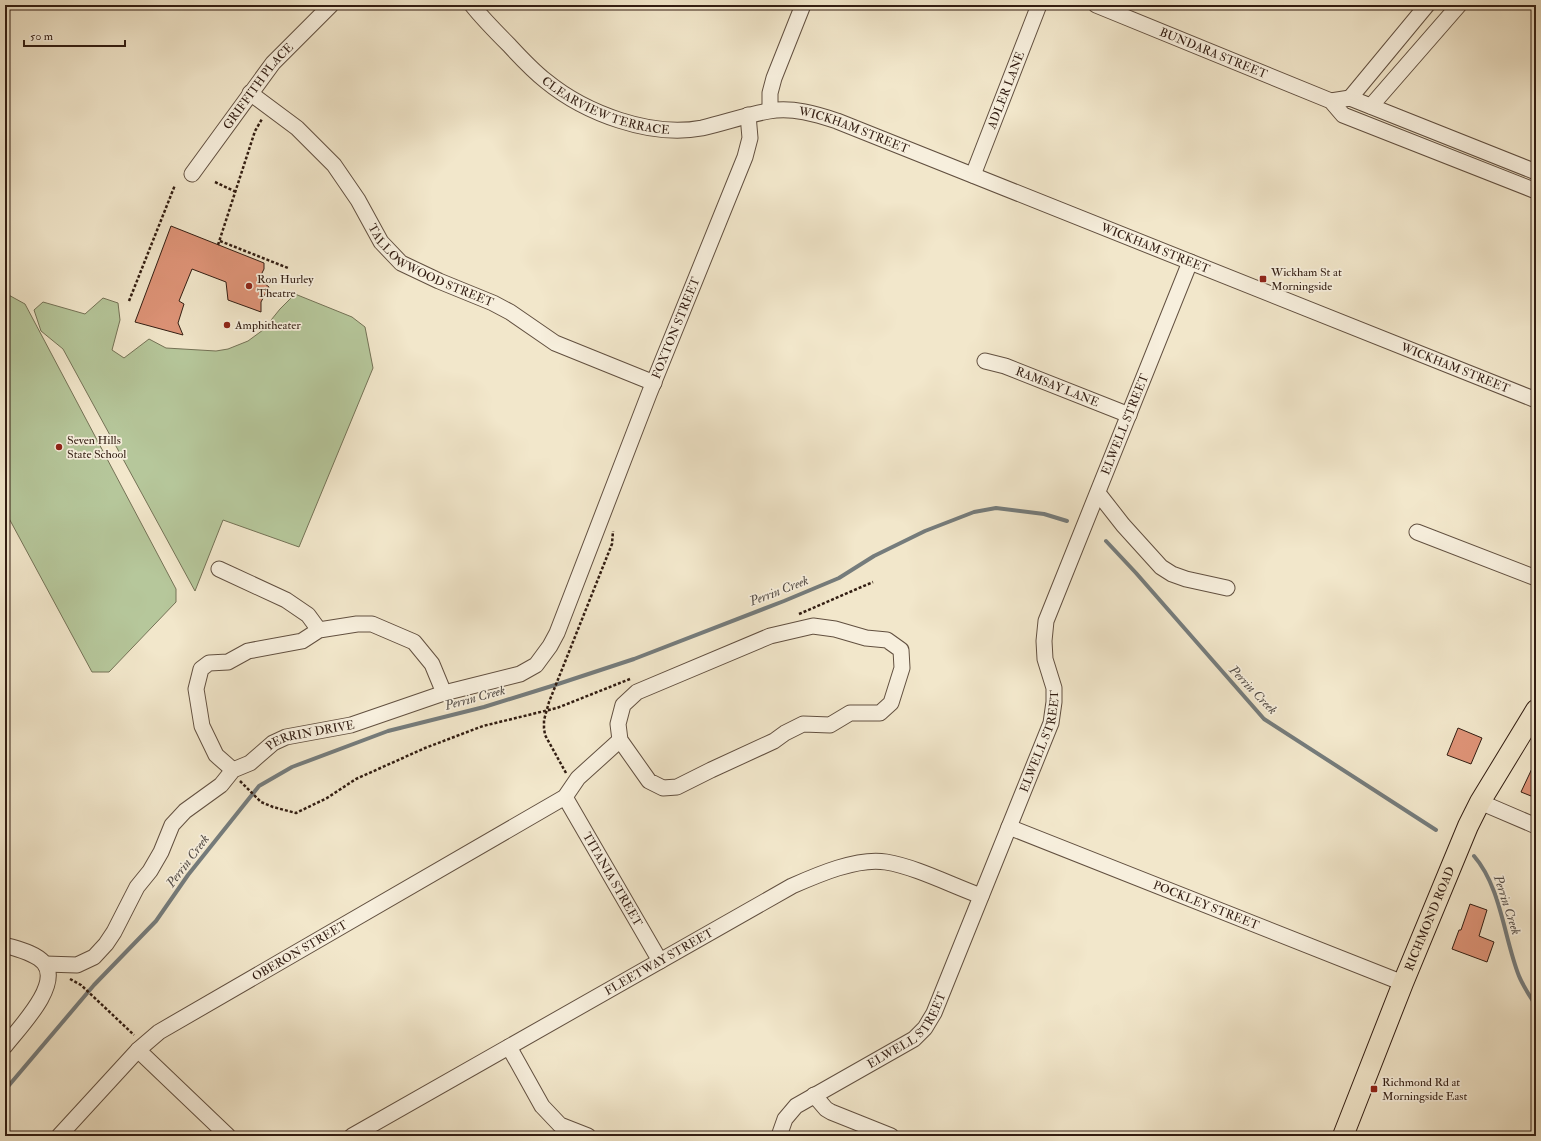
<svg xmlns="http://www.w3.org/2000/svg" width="1541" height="1141" font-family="'IM FELL Double Pica',serif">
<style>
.green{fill:#b6c79b;stroke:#747256}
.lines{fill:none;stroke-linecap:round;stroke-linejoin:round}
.stream{stroke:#757c7c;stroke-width:4}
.building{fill:#df9478;stroke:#321d12}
.minor-casing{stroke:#625040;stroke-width:17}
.major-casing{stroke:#321d12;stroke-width:22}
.path{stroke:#321d12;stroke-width:2.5;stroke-dasharray:3 2;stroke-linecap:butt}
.minor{stroke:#f7efdd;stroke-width:15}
.major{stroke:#f2e7cb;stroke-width:20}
.poi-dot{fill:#8f2418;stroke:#f7efdd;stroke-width:1.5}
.labels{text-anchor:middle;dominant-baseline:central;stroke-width:3.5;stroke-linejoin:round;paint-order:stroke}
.street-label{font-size:12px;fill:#321d12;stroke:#f7efdd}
.poi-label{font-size:12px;fill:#321d12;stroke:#f7efdd;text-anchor:start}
.water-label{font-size:13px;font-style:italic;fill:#544d47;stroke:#f7efdd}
</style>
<rect width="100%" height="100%" fill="#f2e7cb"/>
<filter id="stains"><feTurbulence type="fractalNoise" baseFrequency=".005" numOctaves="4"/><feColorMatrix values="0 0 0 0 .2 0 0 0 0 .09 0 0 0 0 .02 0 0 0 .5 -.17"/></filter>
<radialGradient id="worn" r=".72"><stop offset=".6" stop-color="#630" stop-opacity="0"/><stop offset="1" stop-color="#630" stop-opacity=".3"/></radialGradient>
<path class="green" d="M5 293 25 304 176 589V602L109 672H92L5 511Z
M295 294 352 317 365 327 373 368 299 547 223 520 195 591 63 349 41 331 34 310 43 302 85 314 103 298 118 303 120 320 112 350 124 358 149 339 166 348 216 351 228 349 248 341 263 330 280 309Z"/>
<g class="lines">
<path class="stream" d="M1106 541 1136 573 1264 719 1436 830
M1474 856C1501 887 1504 938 1519 976 1523 986 1530 996 1536 1006
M5 1090 94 985 156 921 188 875 259 786 292 767 388 731 484 707 555 685 634 659 784 601 839 578 874 556 925 531 974 512 996 508 1044 514 1067 521"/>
</g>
<path class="building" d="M171 226 264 263V269L259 279 269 287 261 302V312L228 300 226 282 192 269 179 301 184 304 178 323 183 335 135 322Z
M1458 728 1482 738 1471 764 1447 755Z
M1536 760V798L1521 792Z
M1470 904 1487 910 1479 936 1494 942 1487 962 1452 949 1459 930H1461Z"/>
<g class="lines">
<g class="minor-casing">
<g id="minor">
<path id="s1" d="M472 5C483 19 496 32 509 45 521 58 532 70 546 81 585 113 651 138 702 128 724 123 746 115 769 111 793 107 816 114 837 121L1536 400"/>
<path id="s2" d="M1096 5 1331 101 1343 115 1536 191"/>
<path id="s3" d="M250 93 297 128 334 165 358 200 381 242 401 263 439 281 493 303 510 312 555 343 654 383"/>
<path d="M1350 98 1427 5"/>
<path d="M1331 101 1350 98 1536 172"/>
<path d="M1371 106 1459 5"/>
<path d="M770 110V93L774 78 803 5"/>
<path id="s4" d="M192 174 273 63 331 5"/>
<path id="s5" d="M973 175 1039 5"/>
<path id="s6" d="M985 361 1005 366 1129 415"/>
<path d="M1098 493 1123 525 1161 567 1172 574 1186 579 1227 588"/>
<path d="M1417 532 1536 578"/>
<path d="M219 569 286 600 308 615 319 630"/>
<path d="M813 626 835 629 866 638 887 640 901 650 902 668 891 703 880 713H850L830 725 803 724 785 733 774 741 711 770 677 787 663 788 649 781 620 740 618 724 623 705 637 692 770 636Z"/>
<path d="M233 770 216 755 202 726 196 689 201 669 209 663 228 662 248 651 302 641 319 630 357 624H372L414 642 432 664 444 693"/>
<path id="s7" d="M565 797 660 961"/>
<path d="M1480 802 1536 826"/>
<path id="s8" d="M1009 827 1403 983"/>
<path d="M5 945C17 949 36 953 44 963 62 985 18 1029 5 1046"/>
<path id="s9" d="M45 964 77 965 94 957 106 944 114 932 137 887 150 871 161 852 172 825 185 811 221 785 233 770 250 763 273 743 286 737 351 725 444 693 520 674 536 665 550 646 557 633 649 394 745 157 750 138 748 115"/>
<path d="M509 1047 542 1106 560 1125 588 1136"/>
<path d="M138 1050 228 1136"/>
<path d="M814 1095 826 1109 831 1112 891 1136"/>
<path id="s10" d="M59 1136 138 1050 159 1032 565 797 578 778 620 740"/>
<path id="s11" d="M352 1136 792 886C817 875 858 857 886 862 916 867 951 885 981 896"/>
<path id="s12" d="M779 1136 785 1119 796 1106 914 1039 925 1028 934 1013 1051 723 1054 702V688L1045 659 1044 641 1046 621 1190 262"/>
</g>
</g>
<g class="major-casing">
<g id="major">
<path id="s13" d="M1343 1136 1403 983 1468 826 1480 802 1536 710"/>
</g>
</g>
<path class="path" d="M215 182 236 192
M220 241 288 268
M218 245 255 131 262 119
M129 301 175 185
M799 614 873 582
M566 773 545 735 544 728V720L549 702 612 544 613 531
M240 781 261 802 273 807 296 813 327 798 356 779 425 748 483 726 557 708 630 679
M70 979 81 985 134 1035"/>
<use href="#minor" class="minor"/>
<use href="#major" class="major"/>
</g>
<g class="poi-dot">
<rect x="1259" y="275" width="8" height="8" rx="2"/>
<circle cx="249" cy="286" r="4"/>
<circle cx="227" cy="325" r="4"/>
<circle cx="59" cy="447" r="4"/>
<rect x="1370" y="1085" width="8" height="8" rx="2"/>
</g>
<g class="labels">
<g class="street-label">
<text stroke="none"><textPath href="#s2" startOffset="127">BUNDARA STREET</textPath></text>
<text stroke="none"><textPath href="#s4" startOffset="110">GRIFFITH PLACE</textPath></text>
<text stroke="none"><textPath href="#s5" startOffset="91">ADLER LANE</textPath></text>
<text stroke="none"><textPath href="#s1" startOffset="172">CLEARVIEW TERRACE</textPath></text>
<text stroke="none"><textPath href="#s1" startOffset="431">WICKHAM STREET</textPath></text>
<text stroke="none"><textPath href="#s1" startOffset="755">WICKHAM STREET</textPath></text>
<text stroke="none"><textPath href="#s3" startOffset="256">TALLOWWOOD STREET</textPath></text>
<text stroke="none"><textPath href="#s9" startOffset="978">FOXTON STREET</textPath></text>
<text stroke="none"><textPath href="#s1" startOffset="1078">WICKHAM STREET</textPath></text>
<text stroke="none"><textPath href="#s6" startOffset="77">RAMSAY LANE</textPath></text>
<text stroke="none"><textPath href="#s12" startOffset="832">ELWELL STREET</textPath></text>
<text stroke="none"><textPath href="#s9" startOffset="375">PERRIN DRIVE</textPath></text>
<text stroke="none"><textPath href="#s12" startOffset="496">ELWELL STREET</textPath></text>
<text stroke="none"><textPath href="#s7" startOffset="95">TITANIA STREET</textPath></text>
<text stroke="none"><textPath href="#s8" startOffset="212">POCKLEY STREET</textPath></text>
<text stroke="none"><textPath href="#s13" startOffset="234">RICHMOND ROAD</textPath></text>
<text stroke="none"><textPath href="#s10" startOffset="307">OBERON STREET</textPath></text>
<text stroke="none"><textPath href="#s11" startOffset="353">FLEETWAY STREET</textPath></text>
<text stroke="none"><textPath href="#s12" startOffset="172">ELWELL STREET</textPath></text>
</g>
<g class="poi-label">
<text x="1271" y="272">Wickham St at<tspan x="1271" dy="14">Morningside</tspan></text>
<text x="257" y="279">Ron Hurley<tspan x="257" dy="14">Theatre</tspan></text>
<text x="235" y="325">Amphitheater</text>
<text x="67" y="440">Seven Hills<tspan x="67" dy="14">State School</tspan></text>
<text x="1382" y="1082">Richmond Rd at<tspan x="1382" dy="14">Morningside East</tspan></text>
</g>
<g class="water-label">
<text transform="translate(779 591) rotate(-21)">Perrin Creek</text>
<text transform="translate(1253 690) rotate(46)">Perrin Creek</text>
<text transform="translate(475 698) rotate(-15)">Perrin Creek</text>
<text transform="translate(188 861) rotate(-53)">Perrin Creek</text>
<text transform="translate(1507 905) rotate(72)">Perrin Creek</text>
</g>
</g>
<rect width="1541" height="1141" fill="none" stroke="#f2e7cb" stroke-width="20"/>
<rect x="6" y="6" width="1529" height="1129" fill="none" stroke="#321d12" stroke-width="2"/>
<rect x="10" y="10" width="1521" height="1121" fill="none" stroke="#321d12"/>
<path d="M24 40v6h101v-6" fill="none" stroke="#321d12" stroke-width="2"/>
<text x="30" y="40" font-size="12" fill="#321d12" stroke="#f7efdd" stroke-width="3" paint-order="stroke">50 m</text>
<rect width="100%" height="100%" filter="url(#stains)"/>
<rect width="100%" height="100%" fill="url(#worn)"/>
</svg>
